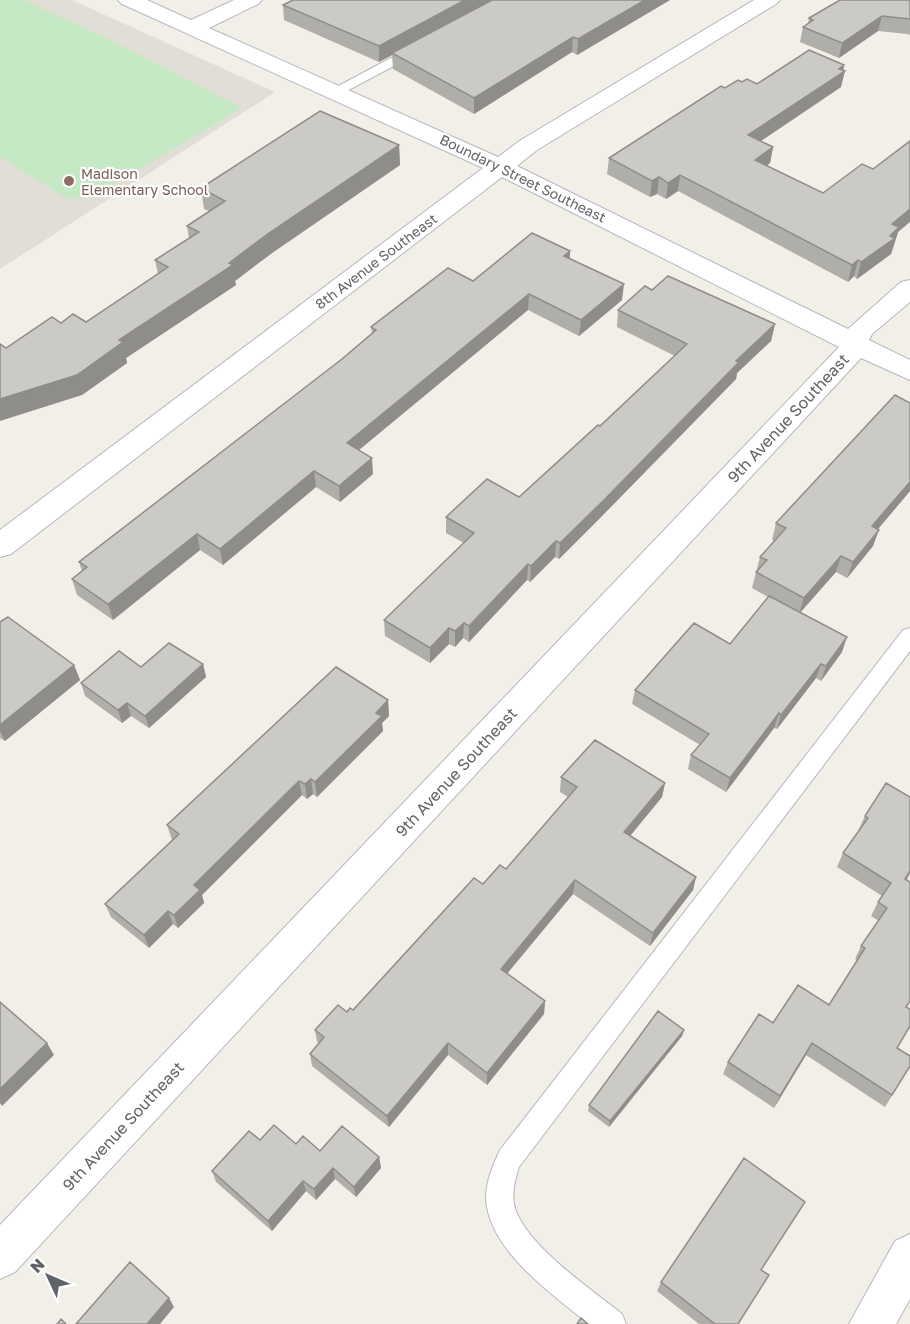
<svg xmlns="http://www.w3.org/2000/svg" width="910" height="1324" font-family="'Golos Text',sans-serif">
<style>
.education{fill:#e1ded6}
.green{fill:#c5e8c5}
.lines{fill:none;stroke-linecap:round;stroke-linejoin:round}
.service-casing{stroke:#b5b8bc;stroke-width:2}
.minor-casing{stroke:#b5b8bc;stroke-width:2}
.service{fill:#fff;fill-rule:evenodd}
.minor{fill:#fff;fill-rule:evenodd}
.wall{fill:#afaea9}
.shaded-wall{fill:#8f8d8a}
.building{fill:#cccac5;stroke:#8f8d8a;stroke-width:1.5}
.education-dot{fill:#8d6e63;stroke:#fff;stroke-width:2}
.labels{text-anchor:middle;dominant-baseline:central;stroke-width:4.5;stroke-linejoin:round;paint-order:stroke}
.far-education-label{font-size:14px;fill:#785e54;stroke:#fff;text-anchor:start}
.far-street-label{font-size:14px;fill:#5f6368;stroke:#fff}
.street-label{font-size:16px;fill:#5f6368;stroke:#fff}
</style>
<rect width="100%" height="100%" fill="#f1efe8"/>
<path class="education" d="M0 0H72L275 92 0 269Z"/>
<path class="green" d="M0 0H24L119 44 242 108 92 197 68 199 0 157Z"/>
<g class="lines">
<g class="service-casing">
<path id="service" d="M417 44 424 48 422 51 341 94H331L329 91Z
M910 628V651L519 1167C515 1180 511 1195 515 1208 526 1245 592 1290 622 1314L626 1324H589C553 1295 488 1250 486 1198 486 1181 493 1165 500 1150L903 630Z"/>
</g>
<g class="minor-casing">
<path id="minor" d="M118 0H147L191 20 234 0H262L258 4 209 28 498 157 521 140 754 0H780L776 4 537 150 517 166 848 329 901 282 910 280V302L872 334 869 340 910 360V380L861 358 15 1272 0 1279V1225L839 347 502 177 11 554 0 557V530L483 168 122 4Z
M910 1234V1299L896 1324H849L895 1241Z"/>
</g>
<use href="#service" class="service"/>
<use href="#minor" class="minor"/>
</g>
<path class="wall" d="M670 0 577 55 572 52 474 114 393 69 392 55 379 62 284 20 283 5Z
M910 0V35L907 34 878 31 839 58 800 42 803 27 808 23 809 18Z
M844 65 841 87 761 141 773 147 770 163 766 166 898 232 891 254 857 279 854 276 848 282 678 191 666 199 657 194 650 197 607 174 609 158 725 88 742 82 757 84Z
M399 145 400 165 272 253 235 281 236 285 126 358 127 363 82 395 6 348 61 323 86 322 158 274 155 260 189 238 187 226 209 211 204 209 201 188Z
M570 251V258L622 300 579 336 528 310 359 450 373 474 340 502 316 487 223 565 200 550 113 620 77 595 72 579 82 571 79 562 342 359 372 333 371 327 473 281Z
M652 290 775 324 771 341 737 373 736 379 602 516 559 559 555 557 530 582 527 580 469 642 463 638 455 647 449 644 430 663 385 636 384 620 464 543 446 533V517L519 497 600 426 675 356 617 327 618 310Z
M910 403V491L878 529 873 546 847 578 836 572 800 612 842 652 821 681 816 678 777 729 774 728 726 792 688 769 691 755 700 745 632 704 635 690 730 644 768 597 752 588 760 557 775 541 772 540 776 523Z
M0 622 74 665 80 680 5 741 0 738Z
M203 664 206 677 149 728 131 716 122 723 85 696 81 683 141 667Z
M388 700 389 716 382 723 383 731 317 797 313 794 307 799 302 795 202 895 204 903 178 928 173 924 149 948 111 917 105 904 172 840 167 825Z
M561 777 665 783 662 797 630 835 696 877 693 890 650 946 573 894 507 974 545 1001 544 1014 487 1085 448 1055 389 1127 312 1066 310 1054 319 1043 317 1042 315 1030 347 1012 353 1010 483 884 506 869 568 797 560 792Z
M910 797V874L907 880 910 882V1002L907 1007 897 1048 910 1066 885 1107 806 1055 774 1108 723 1074 728 1062 773 1023 829 1005 857 960 855 959 861 946 879 921 871 916 878 902 882 896 837 867 843 853 859 831H858L865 816Z
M684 1030 682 1036 609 1127 588 1111 589 1105Z
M260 1140 296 1144 320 1151 379 1157 381 1168 356 1197 335 1179 316 1200 306 1191 272 1231 216 1182 212 1171Z
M762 1270 738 1324H699L657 1291 661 1282Z"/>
<path class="shaded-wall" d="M465 0H494L392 53V55L379 62V46Z
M645 0H670L577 55 578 39Z
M882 16 878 31 839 58 842 43Z
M573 37 572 52 474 114V98Z
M844 65 843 72 845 71 841 87 746 151 748 135Z
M399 145 400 165 272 253 235 281 236 285 126 358 127 363 82 395 0 421V399L119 340 229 263 269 233Z
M773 147 770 163 752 176 755 160Z
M680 175 678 191 666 199 668 183Z
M659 177 657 194 650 197 652 181Z
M910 209V222L898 232 891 254 857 279 861 262 892 224Z
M570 251 569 267 564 256Z
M858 260 854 276 848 282 852 265Z
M624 284 622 300 579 336 581 320Z
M529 294 528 310 348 459 347 443Z
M775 324 771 341 737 373 736 379 602 516 559 559 560 543 736 361Z
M372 458 373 474 340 502 339 486Z
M314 471 316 487 223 565 220 549Z
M910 482V491L867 542 872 526Z
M879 530 873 546 847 578 853 562Z
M197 534 200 550 113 620 108 604Z
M556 541 555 557 530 582 531 566Z
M841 556 836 572 799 614 804 598Z
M528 564 527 580 469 642V626Z
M464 623 463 638 455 647V631Z
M449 628V644L430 663V648Z
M847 637 842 652 821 681 826 666Z
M203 664 206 677 149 728 145 716Z
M821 664 816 678 777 729 781 715Z
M74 665 80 680 5 741 0 731V725Z
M388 700 389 716 382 723 383 731 317 797 315 782 376 713Z
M127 703 131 716 122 723 118 710Z
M779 713 774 728 726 792 730 778Z
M311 779 313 794 307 799 305 784Z
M299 781 302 795 202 895 204 903 178 928 174 915 194 885Z
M665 783 662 797 622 846 624 832Z
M696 877 693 890 650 946 653 933Z
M575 880 573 894 500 982 501 969Z
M168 911 173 924 149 948 144 935Z
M545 1001 544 1014 487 1085V1073Z
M684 1030 682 1036 609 1127 610 1121Z
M47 1043 54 1055 2 1106 0 1103V1089Z
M448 1043V1055L389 1127 387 1116Z
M812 1043 806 1055 774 1108 780 1096Z
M379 1157 381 1168 356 1197 354 1187Z
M333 1168 335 1179 316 1200 314 1189Z
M303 1181 306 1191 272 1231 268 1221Z
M169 1298 174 1307 160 1324H147Z"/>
<path class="building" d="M293 0H465L379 46 283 5Z
M492 0H645L578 39 573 37 474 98 392 53Z
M840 0H910V19L882 16 842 43 803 27 813 20 809 18Z
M809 50 844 65 839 69 845 71 748 135 773 147 755 160 823 193 862 164 873 169 910 141V209L892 224 899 227 890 236 895 238 861 262 858 260 852 265 680 175 668 183 659 177 652 181 609 158 721 86 725 88 738 80 742 82 747 79 757 84Z
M320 111 399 145 269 233 229 263 233 265 119 340 123 342 77 375 0 399V344L6 348 52 317 61 323 73 314 86 322 168 267 155 260 199 232 187 226 225 201 201 188Z
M532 233 570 251 564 256 624 284 581 320 529 294 347 443 372 458 339 486 314 471 220 549 197 534 108 604 72 579 87 567 79 562 342 359 376 330 371 327 448 268 473 281Z
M668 276 775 324 736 361 739 362 604 500 560 543 556 541 531 566 528 564 469 626 464 623 455 631 449 628 430 648 384 620 474 533 446 517 487 479 519 497 598 425 600 426 687 344 618 310 645 286 652 290Z
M895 395 910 403V482L872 526 879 530 853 562 841 556 804 598 756 572 767 560 760 557 786 528 776 523Z
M769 596 847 637 826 666 821 664 781 715 779 713 730 778 691 755 709 734 635 690 694 623 730 644Z
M8 617 74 665 0 725V622Z
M169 643 203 664 145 716 127 703 118 710 81 683 119 651 141 667Z
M336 667 388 700 376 713 382 716 315 782 311 779 305 784 299 781 194 885 200 890 174 915 168 911 144 935 105 904 179 834 167 825Z
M595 740 665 783 624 832 696 877 653 933 575 880 501 969 545 1001 487 1073 448 1043 387 1116 310 1054 324 1037 315 1030 338 1005 347 1012 350 1008 353 1010 474 878 483 884 500 865 506 869 577 787 561 777Z
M886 783 910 797V871L905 879 910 882V1001L906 1007 910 1009V1026L897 1048 910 1056V1066L892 1095 812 1043 780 1096 728 1062 759 1014 773 1023 798 985 829 1005 865 948 861 946 887 908 878 902 891 883 843 853 868 818 865 816Z
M0 1002 47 1043 0 1089Z
M658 1011 684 1030 610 1121 589 1105Z
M274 1125 296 1144 303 1136 320 1151 342 1126 379 1157 354 1187 333 1168 314 1189 303 1181 268 1221 212 1171 249 1131 260 1140Z
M744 1158 805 1202 761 1270 769 1275 738 1324H715L661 1282Z
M130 1262 169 1298 147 1324H76Z
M581 1318 588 1324H577Z
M61 1319 66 1324H57Z"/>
<circle class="education-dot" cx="69" cy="181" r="6"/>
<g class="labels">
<g class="far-education-label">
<text x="81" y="173">Madison<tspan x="81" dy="16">Elementary School</tspan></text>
</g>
<g class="far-street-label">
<text transform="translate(523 178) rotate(26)">Boundary Street Southeast</text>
<text transform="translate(376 261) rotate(-37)">8th Avenue Southeast</text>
</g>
<g class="street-label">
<text transform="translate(788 418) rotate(-47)">9th Avenue Southeast</text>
<text transform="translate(456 772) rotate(-47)">9th Avenue Southeast</text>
<text transform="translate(123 1126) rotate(-47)">9th Avenue Southeast</text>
</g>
</g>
<g transform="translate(48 1276) rotate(314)" stroke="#ffffff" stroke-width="4.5" paint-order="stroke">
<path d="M0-4.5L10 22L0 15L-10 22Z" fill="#5f6368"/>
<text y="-9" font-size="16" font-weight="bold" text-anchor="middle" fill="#5f6368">N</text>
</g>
</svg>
